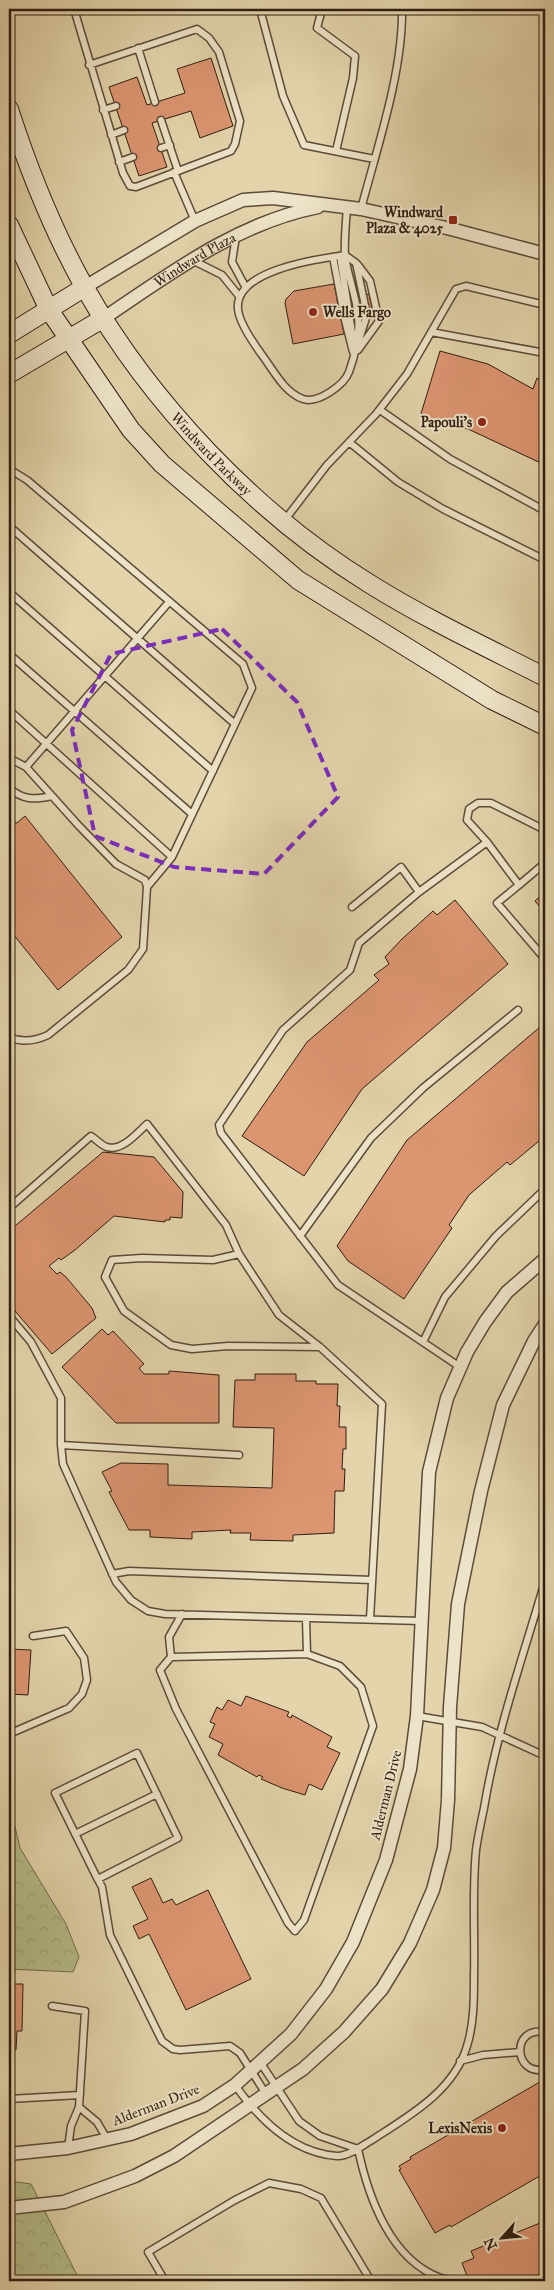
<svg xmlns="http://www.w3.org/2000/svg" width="554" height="2290" font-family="'IM FELL Great Primer',serif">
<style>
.forest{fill:url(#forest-crowns);stroke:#726c4c}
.building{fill:#db9571;stroke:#2f1d11}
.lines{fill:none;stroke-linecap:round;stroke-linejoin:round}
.lane-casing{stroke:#5c4b38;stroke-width:9}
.street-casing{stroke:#5c4b38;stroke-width:15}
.secondary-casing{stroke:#2f1d11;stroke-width:20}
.lane{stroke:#ede3c8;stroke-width:6}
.street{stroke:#ede3c8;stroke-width:12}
.secondary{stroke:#ede3c8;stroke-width:18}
.marked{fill:none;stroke:#7b2cbf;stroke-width:4;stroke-dasharray:10 6;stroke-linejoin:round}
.poi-dot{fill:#8f2418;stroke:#ede3c8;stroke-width:2}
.labels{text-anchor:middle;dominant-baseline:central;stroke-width:4;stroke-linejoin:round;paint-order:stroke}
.poi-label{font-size:14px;font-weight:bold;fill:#2f1d11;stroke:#ede3c8;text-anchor:end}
.street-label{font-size:14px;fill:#2f1d11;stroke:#ede3c8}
</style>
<defs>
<pattern id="forest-crowns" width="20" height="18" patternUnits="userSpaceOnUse" patternTransform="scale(1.25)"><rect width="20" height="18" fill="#b4bc88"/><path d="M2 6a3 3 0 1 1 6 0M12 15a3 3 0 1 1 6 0" fill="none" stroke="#9ba174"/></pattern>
</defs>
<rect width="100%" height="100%" fill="#e3d4ab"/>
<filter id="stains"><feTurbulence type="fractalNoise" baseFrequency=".004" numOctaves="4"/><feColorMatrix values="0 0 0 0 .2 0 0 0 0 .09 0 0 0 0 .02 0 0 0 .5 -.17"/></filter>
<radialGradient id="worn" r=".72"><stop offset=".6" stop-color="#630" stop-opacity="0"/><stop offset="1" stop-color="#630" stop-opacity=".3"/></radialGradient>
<path class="forest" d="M9 1801 20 1848 66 1924 79 1957 73 1972 9 1969Z
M9 2181 31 2184 80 2281H9Z"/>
<path class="building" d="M107 9H129L109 15Z
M211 58 233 126 200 138 191 111 152 123 167 167 139 176 109 87 137 77 147 105 185 93 177 69Z
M545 70V92L540 91Z
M334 284 344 334 293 344 285 303 286 299 294 291Z
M369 294 373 314 341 320 337 300Z
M440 351 488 364 533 389 537 378 545 382V465L468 429 420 417Z
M25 816 122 937 58 990 9 929V820L17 823Z
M545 892V913L535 901Z
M455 900 508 964 362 1089 304 1176 242 1136 307 1042 379 980 374 975 389 964 385 957 402 939 433 911 437 915Z
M545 1026V1140L541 1144 539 1141 510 1165 507 1162 469 1195 449 1225 452 1228 404 1299 348 1261 337 1246 407 1140 540 1027Z
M103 1152 154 1157 183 1192 182 1218 170 1217V1220H165V1222L114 1216 75 1250 61 1260 59 1258 49 1266 57 1274 60 1272 66 1277 92 1308 96 1318 52 1354 9 1304V1299L15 1293 9 1286V1231Z
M102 1329 108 1335 113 1331 144 1364 139 1368 144 1374H169V1371L219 1375V1423H116L62 1367Z
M255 1374H296V1381H316V1384H338L337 1406H340L339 1427H346V1449H343L342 1469H345L344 1491H335L334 1533 293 1535V1541L250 1540 251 1533H230L231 1530 192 1532V1539L150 1537V1530H129L109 1492 112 1491 102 1472 121 1463 168 1464V1485L272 1488 274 1428 233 1427 235 1380H255Z
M9 1649 31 1650 28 1695 9 1694Z
M246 1696 289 1712 287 1716 291 1718 292 1715 332 1737 327 1747 340 1753 322 1790 309 1784 305 1795 282 1788 261 1779 263 1777 259 1775 257 1777 218 1755 223 1744 209 1737 215 1724 210 1722 217 1707 222 1710 228 1700 241 1706Z
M151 1878 163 1903 172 1899 176 1905 208 1890 251 1979 186 2010 149 1934 139 1939 133 1926 148 1919 132 1887Z
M9 1984H23L22 2031H17L16 2050 9 2049Z
M545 2079V2173L451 2227 450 2225 435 2233 399 2170 401 2169 399 2166 411 2159 410 2157Z
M545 2221V2281H469L462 2263 474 2258 471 2251Z"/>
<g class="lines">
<g class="lane-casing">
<path id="lane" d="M74 9 123 173 130 186 136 187 231 151 235 144 240 121 219 52 209 38 197 29 89 65
M260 9 283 96 304 145 374 159
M322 9 317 28 355 56 353 78 336 151
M9 14 15 9
M138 48 155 102
M103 110 116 106
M161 120 178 171
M111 135 124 130
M161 148 170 145
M119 162 133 157
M174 172 195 221
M347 207C346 223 344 241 345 256 348 277 356 296 358 316 360 333 355 356 349 372 344 385 318 404 303 399 284 392 274 371 262 355 254 344 239 322 238 309 234 270 318 259 345 255L356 263 367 315 354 355
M361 209C377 148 403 72 402 9
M236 236 232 262 246 288
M340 256 353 339
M333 257 345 320 353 352
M192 260 222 275 239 296
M358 265 370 281 379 321 358 350
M431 332 545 353
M380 410 450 459 545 511
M349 442 398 482 443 509 545 560
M9 469 27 480 243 664 252 688 172 857 147 887
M284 521 327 465 376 414 407 374 456 289 466 286 545 305
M9 526 235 724
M9 592 213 771
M9 654 192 814
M9 710 172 857
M9 758 26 767 79 826 116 864 145 880 147 887 143 949 128 970 48 1035C35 1041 22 1043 9 1037
M26 767 169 602
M9 788C23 800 34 800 52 796
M487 842 519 885 497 903 545 959
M519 885 545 863
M352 907 401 867 419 892
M9 1208 91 1136C96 1139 102 1146 107 1147 122 1152 138 1132 147 1124L226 1225 239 1254 279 1315 320 1347 382 1404 370 1619
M300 1236 371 1138 423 1088 518 1010
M239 1254 213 1260 142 1258 112 1260 105 1277 124 1311 171 1345 192 1349 228 1346 320 1347
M9 1316 31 1342 61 1398V1445
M423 1342 445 1297 496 1236 545 1189
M460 1367 338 1285 221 1133 219 1125 283 1030 350 970 359 943 419 892 487 842 467 820 469 809 478 803H491L545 830
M239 1455 61 1445 63 1464 116 1582 131 1600 148 1611 165 1614 421 1621
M112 1574 129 1571 372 1580
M182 1614 169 1637 171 1657 307 1654
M171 1657 160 1670 176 1709 288 1923 295 1931 304 1920 373 1726 361 1687 340 1666 307 1654 306 1618
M417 1716 482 1727 545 1756
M9 1734 69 1708 82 1694 87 1680 84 1658 66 1631 33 1636
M75 1834 157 1794
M98 1879 178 1838 137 1753 55 1793 96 1876 102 1887 110 1935 162 2041 173 2049 180 2050 230 2046 240 2053 266 2094
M52 2006 85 2011 79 2107 71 2126 68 2148
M545 2032C510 2026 514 2077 545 2069
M460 2061 483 2055 520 2052
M260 2062 299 2121 320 2136 358 2149
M235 2085C259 2119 293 2153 337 2156 348 2157 363 2145 372 2140 409 2116 454 2091 467 2046 474 2024 474 1999 474 1976 475 1935 472 1892 476 1850 478 1836 481 1822 484 1808 497 1730 523 1657 545 1581
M9 2099 80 2095
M79 2107 97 2122 107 2139
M358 2149C368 2196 390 2260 441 2278 447 2280 457 2280 464 2280
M165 2281 148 2252 235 2200 269 2183 301 2189 321 2198 371 2281"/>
</g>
<g class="street-casing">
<g id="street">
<path d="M85 287 195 221 243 200 273 198 361 209 451 229 545 254"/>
<path id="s1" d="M104 318C171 273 237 223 318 207"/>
<path d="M9 2154 68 2148 131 2134 203 2106 235 2085 291 2034 326 1989 353 1942 386 1860 410 1769 417 1716 429 1472 447 1398 467 1352 485 1322 507 1292 545 1259"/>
<path d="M9 2208 64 2202 135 2176 174 2156 303 2069 344 2032 382 1989 410 1943 433 1890 444 1848 448 1800 450 1707 458 1604 481 1491 503 1405 534 1341 545 1324"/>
</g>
</g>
<g class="secondary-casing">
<g id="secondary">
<path id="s2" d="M9 109C29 171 53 231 85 288 151 404 256 514 370 584 426 619 486 647 545 677"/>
<path d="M9 225 49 310 131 430 162 464 298 580 492 700 545 726"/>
<path d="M9 334 85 287"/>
<path d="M9 374 104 318"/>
</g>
</g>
<use href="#lane" class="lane"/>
<use href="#street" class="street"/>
<use href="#secondary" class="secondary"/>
</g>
<path class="marked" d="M222 629 297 702 338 797 264 874 174 867 95 836 72 730 111 654Z"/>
<g class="poi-dot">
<rect x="448" y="215" width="10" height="10" rx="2.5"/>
<circle cx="313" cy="312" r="5"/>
<circle cx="482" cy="422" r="5"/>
<circle cx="502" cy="2128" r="5"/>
</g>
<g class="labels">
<g class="poi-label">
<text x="443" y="212">Windward<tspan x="443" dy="16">Plaza &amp; 4025</tspan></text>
<text x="323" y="312" text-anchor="start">Wells Fargo</text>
<text x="472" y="422">Papouli's</text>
<text x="492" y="2128">LexisNexis</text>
</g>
<g class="street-label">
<text stroke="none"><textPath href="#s1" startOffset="108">Windward Plaza</textPath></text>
<text stroke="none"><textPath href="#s2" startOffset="404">Windward Parkway</textPath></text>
<text transform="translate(386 1795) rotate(-76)">Alderman Drive</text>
<text transform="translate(156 2105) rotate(-21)">Alderman Drive</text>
</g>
</g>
<rect width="554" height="2290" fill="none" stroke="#e3d4ab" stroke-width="30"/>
<rect x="10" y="10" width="534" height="2270" fill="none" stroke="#2f1d11" stroke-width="2.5"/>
<rect x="15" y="15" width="524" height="2260" fill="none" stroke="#2f1d11"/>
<g transform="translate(502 2238) rotate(243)" stroke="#ede3c8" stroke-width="4" paint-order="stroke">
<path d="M0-4L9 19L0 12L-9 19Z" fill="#2f1d11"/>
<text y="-8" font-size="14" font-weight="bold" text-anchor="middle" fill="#2f1d11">N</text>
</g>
<rect width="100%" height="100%" filter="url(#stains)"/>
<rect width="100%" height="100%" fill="url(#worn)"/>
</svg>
